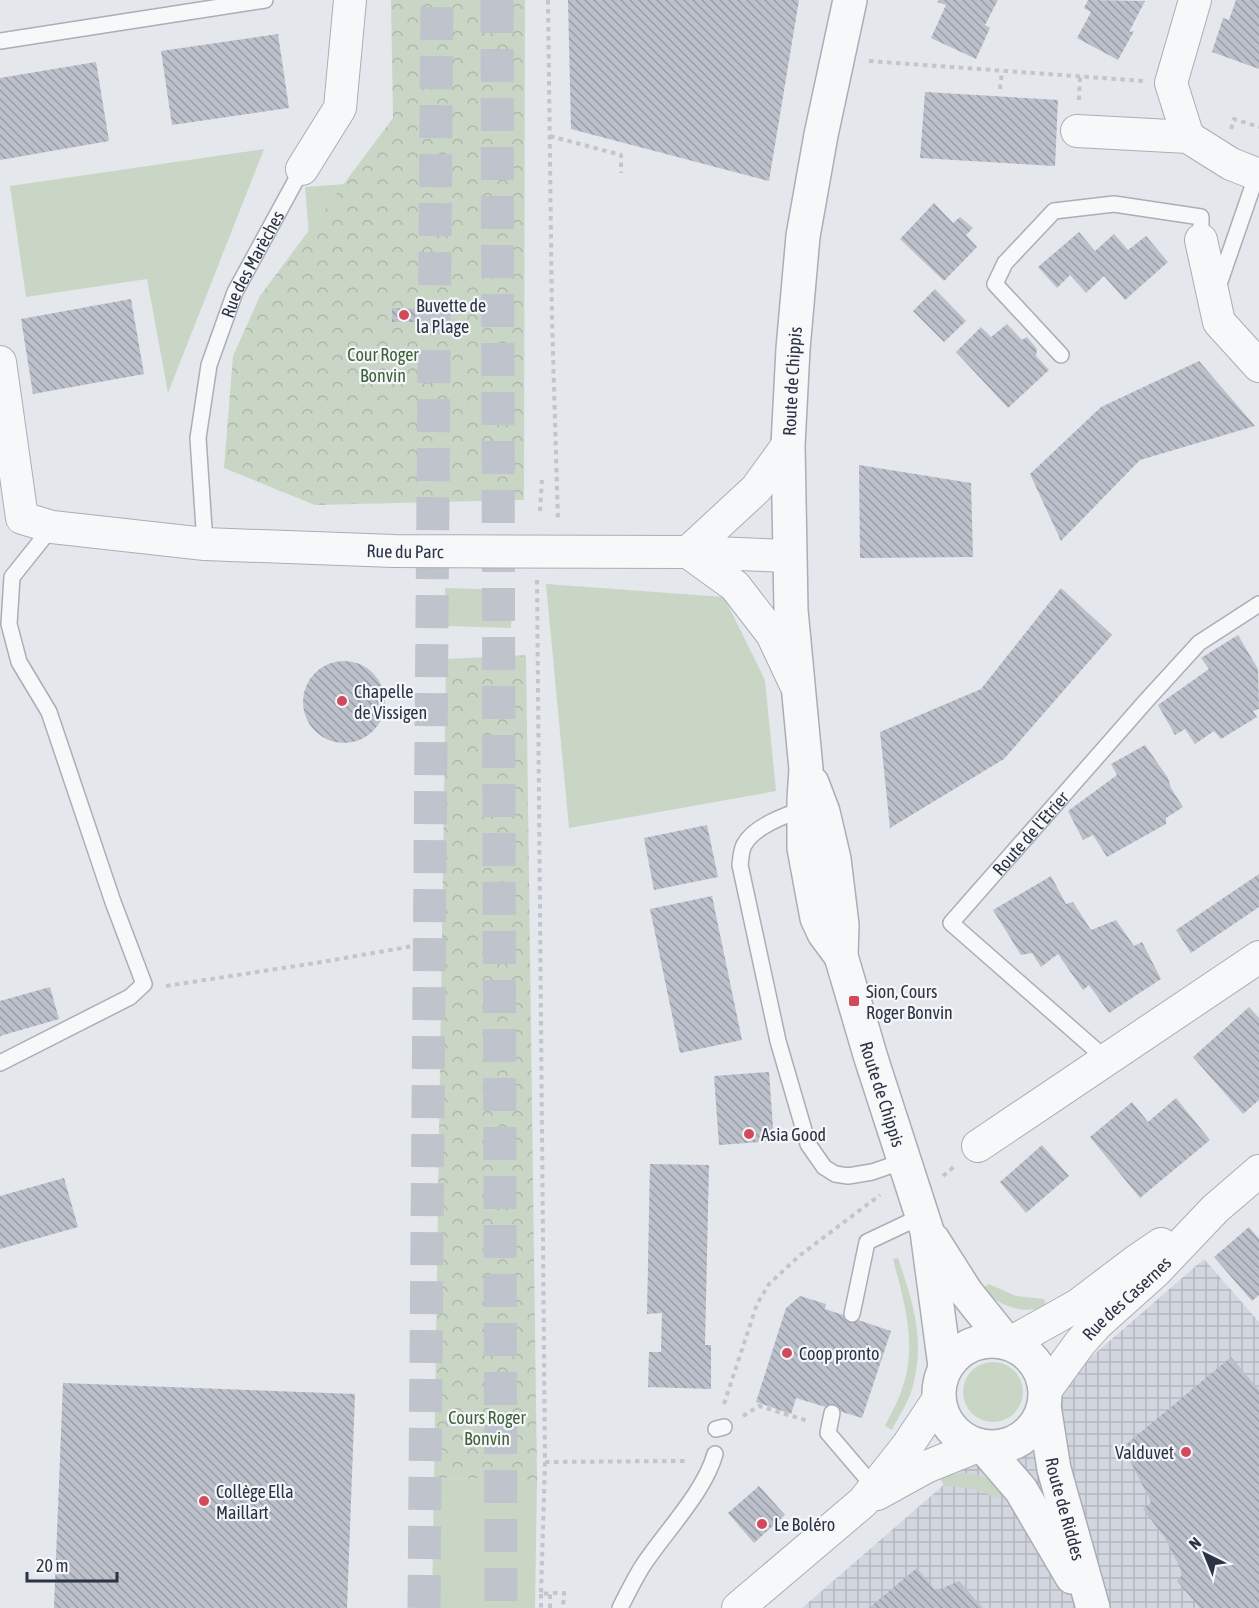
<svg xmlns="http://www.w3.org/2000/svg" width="1259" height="1608" font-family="'Asap Condensed',sans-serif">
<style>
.industrial{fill:url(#industrial-grid)}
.grass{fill:#c9d6c5}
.forest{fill:url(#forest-crowns)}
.building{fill:url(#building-back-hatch)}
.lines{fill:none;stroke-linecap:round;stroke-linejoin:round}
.motorway-tunnel{stroke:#bfc3cb;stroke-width:33;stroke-dasharray:33 16;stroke-linecap:butt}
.service-casing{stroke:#a9aeb7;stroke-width:18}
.minor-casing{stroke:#a9aeb7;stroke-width:34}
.tertiary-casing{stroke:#a9aeb7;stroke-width:36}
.path{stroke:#c2c5cb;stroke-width:4;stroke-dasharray:4.5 4.5;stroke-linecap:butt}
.service{stroke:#f7f8fa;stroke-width:15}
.minor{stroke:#f7f8fa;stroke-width:32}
.tertiary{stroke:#f7f8fa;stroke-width:33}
.poi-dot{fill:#d1495b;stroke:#f4f6f9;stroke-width:2}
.labels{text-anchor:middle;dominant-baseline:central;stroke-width:4.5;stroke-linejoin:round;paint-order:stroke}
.street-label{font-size:18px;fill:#2b3445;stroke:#f4f6f9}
.poi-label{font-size:18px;fill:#2b3445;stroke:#f4f6f9;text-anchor:start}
.park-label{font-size:18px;fill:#3f6138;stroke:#f4f6f9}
</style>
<defs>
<pattern id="industrial-grid" width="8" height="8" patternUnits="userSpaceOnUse" patternTransform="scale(1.5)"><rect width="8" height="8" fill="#d2d6de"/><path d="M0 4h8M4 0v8" fill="none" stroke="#b4b8c0"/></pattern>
<pattern id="forest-crowns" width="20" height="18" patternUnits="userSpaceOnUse" patternTransform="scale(1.5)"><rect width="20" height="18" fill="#c9d6c5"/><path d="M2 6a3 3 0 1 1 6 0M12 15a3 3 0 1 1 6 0" fill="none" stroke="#adb8ab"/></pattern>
<pattern id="building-back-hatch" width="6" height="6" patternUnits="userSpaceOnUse" patternTransform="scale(1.5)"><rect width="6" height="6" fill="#bbc0ca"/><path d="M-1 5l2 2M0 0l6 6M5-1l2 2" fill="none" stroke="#989da6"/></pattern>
</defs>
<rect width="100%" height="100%" fill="#e4e7ec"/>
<path class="industrial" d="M1204 1259 1259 1322V1608H802Z"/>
<path class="grass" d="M264 149 168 393 147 279 26 297 10 186Z
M388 181 309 235 305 187Z
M546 584 724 597 765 680 776 791 569 828Z
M445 588 512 590 511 628 446 626Z
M898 1258C913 1303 926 1340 912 1389 908 1403 898 1417 892 1430L885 1426C890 1415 897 1404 901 1392 918 1347 905 1304 893 1259Z
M989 1284 1016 1296 1044 1299 1047 1308C1016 1313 1006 1307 981 1291V1289Z
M963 1392a30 30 0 1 1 60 0a30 30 0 1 1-60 0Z
M966 1473 988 1478 1004 1490 996 1498C978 1489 964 1487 944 1486L939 1475Z
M434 1478 537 1480 535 1608H432Z"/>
<path class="forest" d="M391 0H525L524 500 315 505 224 468 233 356 260 296 393 118Z
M526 655 537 1480 434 1478 446 659Z"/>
<path class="building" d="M568 0H799L769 181 571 129Z
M939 0H998L985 25 990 28 976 59 931 38 946 5 937 2Z
M1088 0 1145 1 1129 32 1134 31 1118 60 1077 38 1091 12 1084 8Z
M1236 0H1259V69L1212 52 1223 18 1229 20Z
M278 34 289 108 172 125 161 51Z
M96 62 109 141 0 160V78Z
M925 92 1058 100 1055 166 920 158Z
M934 203 953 223 960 217 973 228 966 235 977 247 944 281 900 239Z
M1079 232 1095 251 1114 234 1128 250 1146 236 1168 262 1125 300 1104 276 1086 293 1070 275 1057 288 1038 267Z
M935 289 966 321 944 342 913 311Z
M131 299 144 374 33 394 21 319Z
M392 308 415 309V322H392Z
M1007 324 1022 340 1027 337 1037 349 1036 356 1049 370 1008 408 956 352 981 327 991 337Z
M1199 361 1255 426 1140 460 1061 541 1030 474 1101 407Z
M859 465 971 483 973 557 860 558Z
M1061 588 1112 635 1004 759 890 828 880 732 981 689Z
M1238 635 1258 669 1259 709 1253 711 1257 717 1221 739 1214 731 1195 744 1185 729 1175 735 1158 705 1209 669 1201 658Z
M303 702a41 41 0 1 1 82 0a41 41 0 1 1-82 0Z
M1145 745 1168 778 1171 788 1183 807 1166 818V824L1107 857 1093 835 1083 840 1068 811 1117 775 1111 764Z
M707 825 718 877 654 890 644 838Z
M1259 874V907L1191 953 1176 930Z
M1051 876 1066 904 1073 902 1091 930 1116 920 1134 946 1142 942 1161 979 1109 1013 1089 985 1083 990 1058 954 1041 967 1032 953 1021 955 993 910Z
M712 896 742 1040 680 1053 650 909Z
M50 987 59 1019 0 1036V1001Z
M1249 1007 1259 1018V1100L1243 1114 1193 1057Z
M769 1072 774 1141 719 1145 714 1076Z
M1176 1098 1210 1140 1140 1198 1090 1137 1132 1102 1148 1122Z
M1042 1145 1069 1176 1026 1213 1000 1182Z
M650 1164 709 1165 705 1345H711V1389L648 1387 649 1352H661L662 1313 647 1314Z
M64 1178 78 1227 0 1249V1196Z
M1249 1227 1259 1239V1295L1252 1301 1214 1257Z
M800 1296 826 1304 825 1309 891 1331 862 1418 796 1398 791 1414 756 1402 786 1308Z
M1231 1357 1259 1390V1608H1200L1177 1581 1183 1574 1165 1538 1143 1509 1151 1502 1123 1447Z
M63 1383 355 1394 347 1608H54Z
M759 1486 785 1515 754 1543 728 1513Z
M917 1568 936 1591 959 1581 983 1608H869Z"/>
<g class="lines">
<path class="motorway-tunnel" d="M497 0 501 1608
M424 1608 437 0"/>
<g class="service-casing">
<g id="service">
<path d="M0 41 265 0"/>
<path d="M1218 287 1257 174"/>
<path d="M1061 355 995 284 1005 263 1054 211 1114 204 1201 217V240"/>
<path id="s1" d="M205 544 198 438 209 365 235 292 302 169"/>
<path d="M806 808C786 815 754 826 744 845 741 851 741 858 740 865L778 1041 808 1144 824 1167 835 1174 848 1176 872 1172 904 1161"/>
<path id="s2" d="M1106 1059 951 923 1146 701 1199 643 1259 604"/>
<path d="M0 1063 130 997 144 984 113 902 49 712 19 662 9 624 12 577 52 527"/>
<path d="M852 1314 867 1242 922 1216"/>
<path d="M832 1413 828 1433 875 1488"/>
<path d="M716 1429 724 1427"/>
<path d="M620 1608C627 1594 634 1580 642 1567 664 1533 704 1493 715 1454"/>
</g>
</g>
<g class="minor-casing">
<g id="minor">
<path d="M1077 131 1188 137 1231 164 1259 175"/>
<path d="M1188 137 1171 83 1195 0"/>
<path d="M302 169 340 108 350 0"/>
<path d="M1201 240 1219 322 1259 366"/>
<path id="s3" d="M0 362 22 518 52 527 205 544 394 551 688 552 789 556"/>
<path d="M688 552 735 586 772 634 795 683"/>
<path d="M688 552 756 489 788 445"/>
<path d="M978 1146 1259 957"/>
<path d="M1010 1343 1078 1305 1136 1261 1161 1244"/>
<path id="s4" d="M1045 1391 1080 1343 1097 1324 1156 1271 1215 1209 1259 1171"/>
<path d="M877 1494 926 1467 978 1446"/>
<path d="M738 1608 863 1502 908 1445 938 1400"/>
</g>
</g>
<g class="tertiary-casing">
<g id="tertiary">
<path id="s5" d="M812 783 823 812 834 859 842 925 841 956 871 1058 927 1231 945 1366"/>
<path id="s6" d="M841 956 824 933 817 918 804 848V800L806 769 791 610 788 445 793 349 803 236 821 135 850 0"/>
<path d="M933 1240 966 1292 1006 1342"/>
<circle cx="992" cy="1394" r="53"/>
<path id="s7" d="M1044 1406 1054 1469 1093 1608"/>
<path d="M984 1447 1021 1490 1072 1577"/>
</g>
</g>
<path class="path" d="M548 0 552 319 558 521
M869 61 1143 81
M1000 89 1002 71
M1079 100 1080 77
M1231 129 1234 119 1259 127
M550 136 621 155V173
M540 511 542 480
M537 580 545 1462 541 1594 550 1593
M166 986 322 962 442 941
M943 1176 956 1165
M724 1404 757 1304 769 1284 799 1256 880 1195
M743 1416 759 1406 808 1421
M545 1462 688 1461
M541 1594V1608
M550 1608V1593H564L563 1608"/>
<use href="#service" class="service"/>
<use href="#minor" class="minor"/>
<use href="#tertiary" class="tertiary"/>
</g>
<g class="poi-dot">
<circle cx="404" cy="315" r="6"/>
<circle cx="342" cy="701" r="6"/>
<rect x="848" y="995" width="12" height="12" rx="3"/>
<circle cx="749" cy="1134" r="6"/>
<circle cx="787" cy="1353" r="6"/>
<circle cx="1186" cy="1452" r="6"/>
<circle cx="204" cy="1501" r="6"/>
<circle cx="762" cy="1524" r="6"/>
</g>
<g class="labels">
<g class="street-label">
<text stroke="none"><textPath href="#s1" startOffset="290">Rue des Marèches</textPath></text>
<text stroke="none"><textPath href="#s6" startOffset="584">Route de Chippis</textPath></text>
<text stroke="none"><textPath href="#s3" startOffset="543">Rue du Parc</textPath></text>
<text stroke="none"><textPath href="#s2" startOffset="326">Route de l'Etrier</textPath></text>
<text stroke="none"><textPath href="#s5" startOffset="321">Route de Chippis</textPath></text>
<text stroke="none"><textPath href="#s4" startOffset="124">Rue des Casernes</textPath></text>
<text stroke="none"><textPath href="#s7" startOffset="105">Route de Riddes</textPath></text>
</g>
<g class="poi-label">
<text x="416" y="305">Buvette de<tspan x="416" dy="21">la Plage</tspan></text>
<text x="354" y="691">Chapelle<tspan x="354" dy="21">de Vissigen</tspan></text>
<text x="866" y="991">Sion, Cours<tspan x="866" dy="21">Roger Bonvin</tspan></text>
<text x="761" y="1134">Asia Good</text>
<text x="799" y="1353">Coop pronto</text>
<text x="1174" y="1452" text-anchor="end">Valduvet</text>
<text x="216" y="1491">Collège Ella<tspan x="216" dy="21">Maillart</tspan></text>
<text x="774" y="1524">Le Boléro</text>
</g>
<g class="park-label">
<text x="383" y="354">Cour Roger<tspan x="383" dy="21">Bonvin</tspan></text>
<text x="487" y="1417">Cours Roger<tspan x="487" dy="21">Bonvin</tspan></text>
</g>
</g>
<g transform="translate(1205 1554) rotate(317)" stroke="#f4f6f9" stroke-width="4.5" paint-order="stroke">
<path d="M0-4.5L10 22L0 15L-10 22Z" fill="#2b3445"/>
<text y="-9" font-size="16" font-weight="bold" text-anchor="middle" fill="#2b3445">N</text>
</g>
<path d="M27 1572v9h90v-9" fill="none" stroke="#2b3445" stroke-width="3"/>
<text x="36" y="1572" font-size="18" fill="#2b3445" stroke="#f4f6f9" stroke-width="4.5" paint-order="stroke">20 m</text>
</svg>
